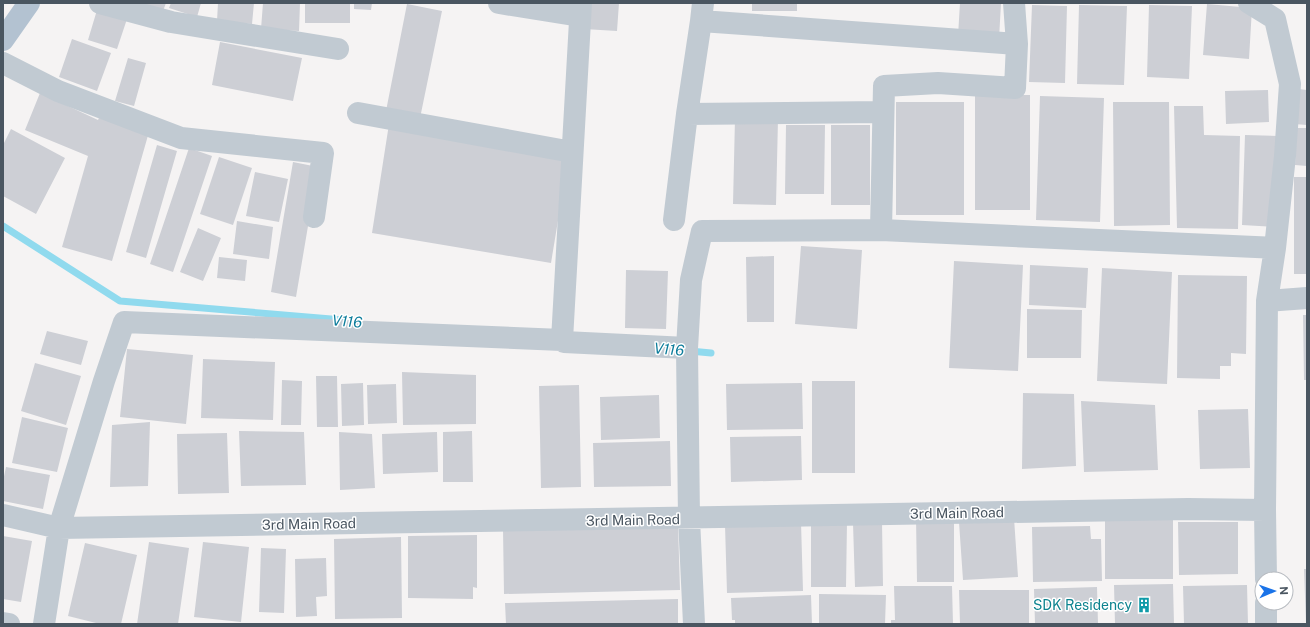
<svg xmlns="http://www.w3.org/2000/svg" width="1310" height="627" font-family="'Public Sans',sans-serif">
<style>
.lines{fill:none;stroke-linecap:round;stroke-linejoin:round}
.stream{stroke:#90daee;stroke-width:7}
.building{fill:#cdcfd5}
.minor{stroke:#c1cad2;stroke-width:22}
.major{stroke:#b3c2d1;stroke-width:22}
.labels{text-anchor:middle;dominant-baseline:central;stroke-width:3;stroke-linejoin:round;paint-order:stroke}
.street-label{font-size:14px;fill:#4a5661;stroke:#fff}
.culture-label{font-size:14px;fill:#0d838f;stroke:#fff;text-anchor:end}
.water-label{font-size:15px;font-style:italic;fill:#0c7c9b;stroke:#fff}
</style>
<rect width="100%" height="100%" fill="#f5f3f3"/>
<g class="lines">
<path class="stream" d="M3 226 120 301 343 320
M690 351 711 353"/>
</g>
<path class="building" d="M140 3H166L163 11Z
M171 3H201L197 17 169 8Z
M218 3H254L252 24 217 21Z
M263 3H300L299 31 261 29Z
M305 3H350V23H305Z
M354 3H372L371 10 354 9Z
M585 3H619L617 31 584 29Z
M752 3H797V11H752Z
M960 3H1001L999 39 958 36Z
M407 4 442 11 419 123 385 116Z
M1207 4 1252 8 1249 59 1203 55Z
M1032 5 1067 6 1065 83 1029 82Z
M1079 5 1127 6 1124 85 1077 84Z
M1149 5 1192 6 1189 79 1147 77Z
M97 10 127 19 117 49 88 40Z
M72 39 111 53 97 91 59 77Z
M220 42 302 58 293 101 212 85Z
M128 58 146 63 134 106 115 101Z
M1298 89 1307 90V125L1294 124Z
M1268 90 1269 122 1226 124 1225 91Z
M40 93 98 120 99 118 149 132 112 261 62 247 88 156 25 130Z
M975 95H1030V210H975Z
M1040 96 1104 98 1100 222 1036 220Z
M896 102H964V215H896Z
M1113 102H1169L1170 225 1114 226Z
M1174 106H1203L1204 135 1240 136 1238 229 1177 228Z
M735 118 778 119 776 205 733 204Z
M389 124 569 154 551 263 372 233Z
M786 125H825L824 194H785Z
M831 125H870V205H831Z
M1297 128H1307V166L1295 165Z
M11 129 65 158 36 214 3 196V145Z
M1245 135 1279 136 1276 227 1242 225Z
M157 145 177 151 146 258 126 252Z
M189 148 212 156 173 272 150 264Z
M219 157 252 168 233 225 200 214Z
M293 162 318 167 296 297 271 292Z
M255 172 288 179 279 222 246 216Z
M1294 177H1307V274H1294Z
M237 221 273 227 269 259 233 254Z
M198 228 221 238 203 281 180 272Z
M801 246 862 250 857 329 795 324Z
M774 256V322H747L746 257Z
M219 257 247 260 245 281 217 278Z
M954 261 1023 265 1018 371 949 368Z
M1030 265 1088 268 1086 308 1029 305Z
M1102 268 1172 272 1167 384 1097 381Z
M626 270 668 271 666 329 625 328Z
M1178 275 1247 276 1246 354 1231 353V366H1220V379L1177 378Z
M1027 309 1082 310 1081 358H1027Z
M1303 315H1307V380H1304Z
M47 331 88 341 81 365 40 354Z
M127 349 193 355 186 424 120 417Z
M203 359 275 362 273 420 201 418Z
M35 363 81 376 66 425 21 411Z
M402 372 476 375V424L403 425Z
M316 376H337L338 427H317Z
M282 380 302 381 301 425H281Z
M812 381H855V473H812Z
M363 383 364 425 342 426 341 384Z
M802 383 803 429 727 430 726 384Z
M396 384 397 423 368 424 367 385Z
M579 385 581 487 541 488 539 386Z
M1023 393 1074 394 1076 466 1022 469Z
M659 395 660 438 601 440 600 397Z
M1081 401 1155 405 1158 470 1084 472Z
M1248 409 1250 468 1200 469 1198 410Z
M22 417 68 428 57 472 12 463Z
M150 422 148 486 110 487 112 425Z
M239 431 304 432 306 485 241 486Z
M472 431 473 482H443V432Z
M339 432 372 434 375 488 340 490Z
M437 432 438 472 383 474 382 434Z
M227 433 229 493 178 494 177 434Z
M801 436 802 480 731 482 730 437Z
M670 441 671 486 594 487 593 443Z
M6 467 50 475 43 509 3 501V481Z
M916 517H954V582H917Z
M1014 518 1018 577 963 580 959 522Z
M1173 519V579H1105V520Z
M801 522 803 591 727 593 725 525Z
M811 522H847L846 587H811Z
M882 522 883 586 855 587 853 523Z
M1178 522H1238V574L1179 575Z
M678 525 680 590 504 594 503 529Z
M1090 526 1091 539H1101L1102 581 1033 582 1032 527Z
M477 535V588L473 587V599L408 598V536Z
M3 536 32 541 21 602 3 599Z
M401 537 402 618 335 619 334 539Z
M149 542 189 548 178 624H137Z
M203 542 249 547 241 622 194 617Z
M85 543 137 555 121 624H100L68 616Z
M261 548 286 549 284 613 259 612Z
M326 558 327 596 316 597 317 616 296 617 295 559Z
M1304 569H1307V624H1306Z
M1173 584 1174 624H1115L1114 585Z
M1247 585 1248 624H1184L1183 586Z
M894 586H952L953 624H891V620H895Z
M1097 587 1098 624H1035L1034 589Z
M959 590H1029V624H960Z
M819 594 886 595 885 624H819Z
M811 595 812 624H735V620H732L731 598Z
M678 599V624H506L505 603Z"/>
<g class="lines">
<path class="minor" d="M100 3 171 22 338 49
M499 3 580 16
M703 3 701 21 1017 44
M1249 3 1275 19 1290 84 1285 156 1275 248
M3 63 58 91 181 138 323 153 314 217
M358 113 572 152
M687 114 701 21
M674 220 687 114 883 112
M881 230 884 86 938 83 1015 88 1017 44 1014 3
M1267 301 1307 298
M562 340 581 3
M687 348 689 519 694 624
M3 515 59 528 1188 509 1265 510
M1266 603V624
M3 623 9 624
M44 624 59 528 104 381 124 322 562 340 564 342 687 348 691 280 702 231 881 230 1275 248 1267 301 1265 510 1266 579"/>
<path class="major" d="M3 40 29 3"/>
</g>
<defs>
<g id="building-bare" transform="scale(1.2)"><path d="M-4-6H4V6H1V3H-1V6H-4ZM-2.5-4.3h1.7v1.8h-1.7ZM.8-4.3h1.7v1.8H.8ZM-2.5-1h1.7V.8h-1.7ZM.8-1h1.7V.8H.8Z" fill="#0f9aa8" stroke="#fff" stroke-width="2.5" paint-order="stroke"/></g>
</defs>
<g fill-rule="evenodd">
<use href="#building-bare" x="1144" y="605"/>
</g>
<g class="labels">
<g class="street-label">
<text transform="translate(957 513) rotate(-1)">3rd Main Road</text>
<text transform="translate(633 520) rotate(-1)">3rd Main Road</text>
<text transform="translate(309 524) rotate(-1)">3rd Main Road</text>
</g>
<g class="culture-label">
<text x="1132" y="605">SDK Residency</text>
</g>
<g class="water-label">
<text transform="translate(347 321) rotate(5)">V116</text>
<text transform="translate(669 349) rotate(5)">V116</text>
</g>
</g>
<rect width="1310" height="627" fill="none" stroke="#4a5661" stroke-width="8"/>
<g transform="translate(1274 591) rotate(88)"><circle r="19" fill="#ffffff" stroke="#b7bbc0"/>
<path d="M0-3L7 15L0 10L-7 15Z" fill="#1a73e8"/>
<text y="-6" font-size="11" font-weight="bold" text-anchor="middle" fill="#4a5661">N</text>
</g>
</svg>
